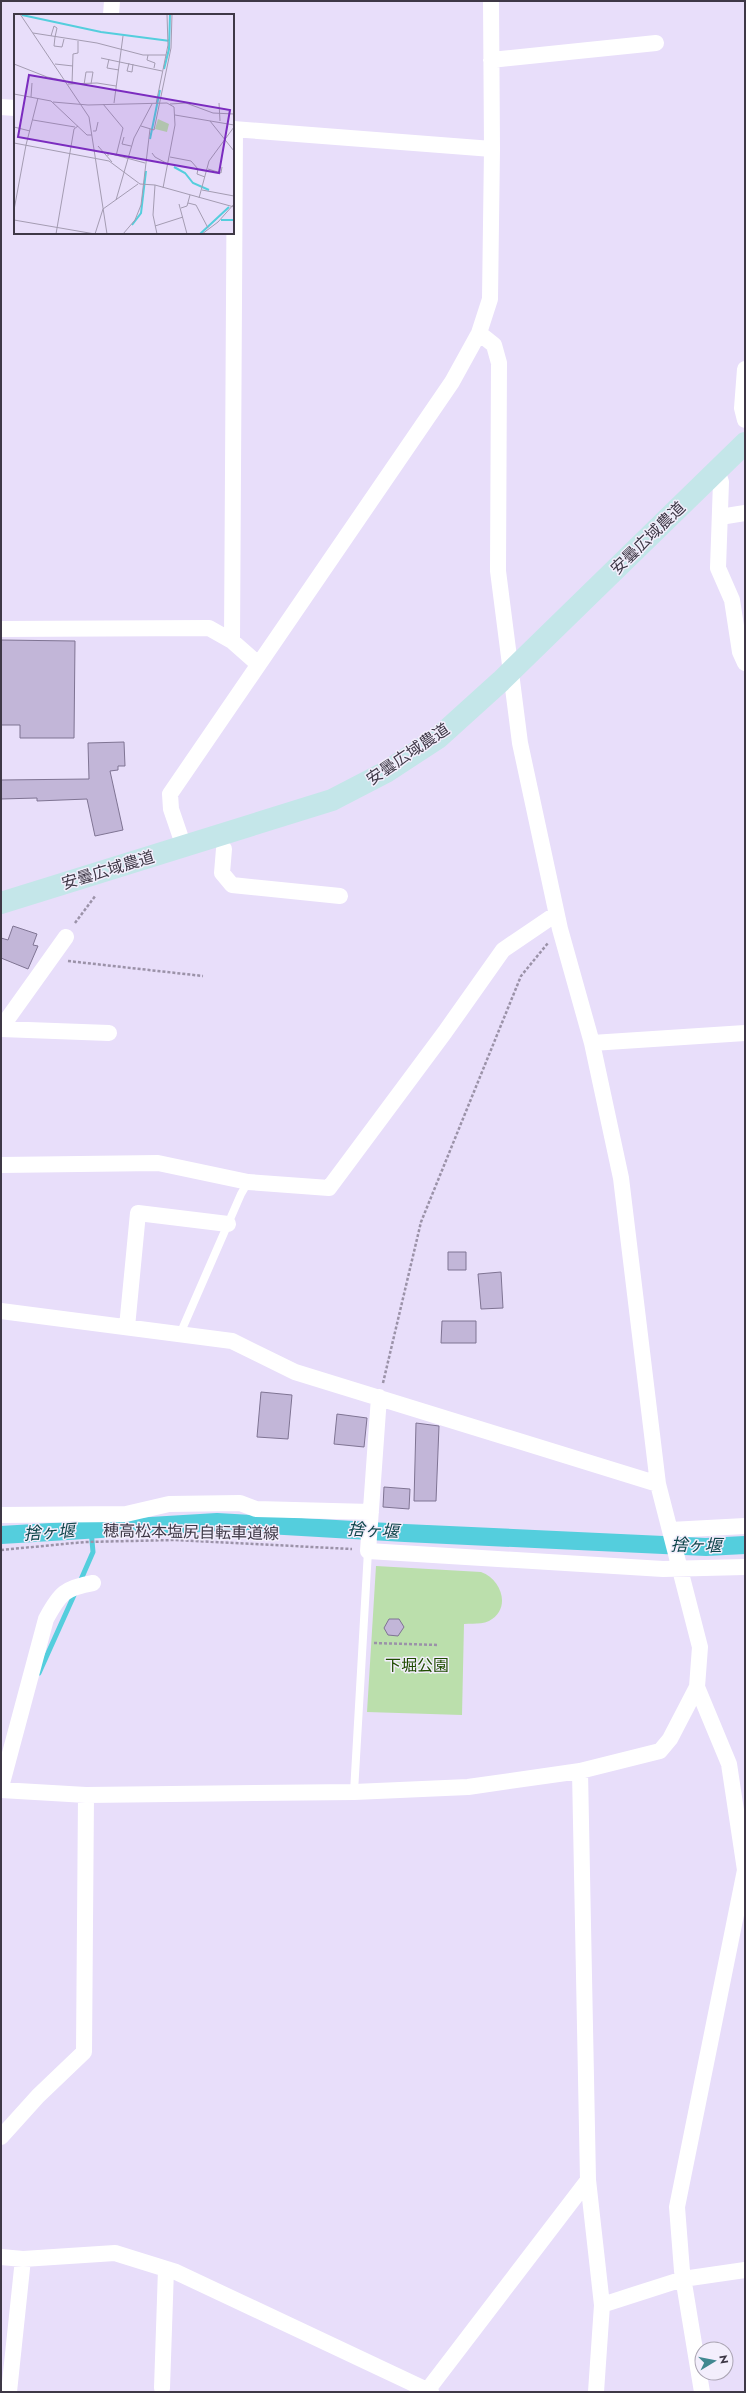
<svg xmlns="http://www.w3.org/2000/svg" width="746" height="2393" font-family="Jost,'Noto Sans JP',sans-serif">
<style>
.green{fill:#bbdfac}
.lines{fill:none;stroke-linecap:round;stroke-linejoin:round}
.stream{stroke:#54cedd;stroke-width:5}
.canal{stroke:#54cedd;stroke-width:18}
.building{fill:#c2b6d8;stroke:#7f7493}
.path{stroke:#9b92a8;stroke-width:2.5;stroke-dasharray:3 2;stroke-linecap:butt}
.lane{stroke:#fff;stroke-width:8}
.street{stroke:#fff;stroke-width:16}
.secondary{stroke:#c4e6e9;stroke-width:22}
.labels{text-anchor:middle;dominant-baseline:central;stroke-width:3;stroke-linejoin:round;paint-order:stroke}
.street-label{font-size:16px;fill:#3e3846;stroke:#f3eefc}
.park-label{font-size:16px;fill:#1f4c01;stroke:#f3eefc}
.water-label{font-size:17px;font-style:italic;fill:#0f464c;stroke:#f3eefc}
.inset-river{fill:none;stroke:#54cedd;stroke-width:2}
.inset-road{fill:none;stroke:#a49cb2;stroke-width:1}
.view{fill:#7b2cbf;fill-opacity:0.15;stroke:#7b2cbf;stroke-width:2}
.inset-edge{fill:none;stroke:#3e3846;stroke-width:2}
</style>
<rect width="100%" height="100%" fill="#e8defa"/>
<path class="green" d="M376 1566 481 1572C503 1580 511 1610 489 1621 481 1625 473 1623 464 1624L462 1715 367 1712Z"/>
<g class="lines">
<path class="stream" d="M79 1584 93 1552 91 1530
M39 1673 75 1593"/>
<path class="canal" d="M1 1535 217 1522 405 1533 706 1547 745 1545"/>
</g>
<path class="building" d="M1 640 75 641 74 738H20V725H1Z
M124 742 125 766H118V770L110 771 123 830 95 836 87 799 37 801V798L1 799V780L89 779 88 743Z
M13 926 37 934 33 945 38 946 28 969 1 958V938L8 940Z
M448 1252H466V1270H448Z
M501 1272 503 1308 481 1309 478 1274Z
M442 1321H476V1343H441Z
M261 1392 292 1395 288 1439 257 1437Z
M337 1414 367 1418 364 1447 334 1444Z
M416 1423 439 1426 436 1501H414Z
M384 1487 410 1489 409 1509 383 1507Z
M389 1619H399L404 1627 398 1636 388 1635 384 1628Z"/>
<g class="lines">
<path class="path" d="M75 923 96 895
M68 961 203 976
M383 1383 421 1222 521 976 548 943
M1 1550 85 1542 175 1540 352 1549
M374 1643 439 1645"/>
<path class="lane" d="M180 1334 241 1194 248 1182
M354 1792 368 1551"/>
<path class="street" d="M111 15 112 1
M491 60 656 43
M1 107 15 108
M233 129 492 149
M745 369 742 408 745 420
M717 470 721 482 718 568 732 600 740 652 745 663
M720 517 745 513
M1 629 209 628 232 641 258 664
M232 641 235 129
M184 847 171 809 170 794 452 382 479 333 490 299 492 149 491 1
M224 849 222 873 232 885 340 896
M1 1028 66 937
M1 1029 109 1033
M592 1043 745 1033
M1 1165 158 1163 248 1182 329 1188 445 1032 503 950 556 914
M1 1311 232 1341 295 1372 658 1484
M127 1327 138 1213 228 1224
M379 1397 368 1551 663 1569 745 1567
M1 1515 126 1514 169 1504 240 1503 256 1509 371 1512
M670 1530 745 1526
M697 1687 729 1764 745 1870 677 2207 682 2271 702 2392
M580 1771 588 2180 602 2305 596 2392
M1 1787 46 1619C60 1593 65 1588 93 1583
M1 1790 86 1795 354 1792 468 1787 580 1771 660 1751 670 1739 697 1687 700 1647 658 1484 621 1178 592 1043 560 929 520 743 498 571 499 363 494 345 479 333
M1 2137 38 2096 84 2052 86 1795
M1 2257 23 2259 115 2253 176 2272 431 2392
M602 2305 683 2279 745 2270
M162 2388 166 2269
M9 2392 23 2259
M426 2392 588 2180"/>
<path class="secondary" d="M1 903 332 800 386 772 438 738 501 681 745 443"/>
</g>
<g class="labels">
<g class="street-label">
<text transform="translate(648 538) rotate(-44)">安曇広域農道</text>
<text transform="translate(408 754) rotate(-34)">安曇広域農道</text>
<text transform="translate(108 870) rotate(-17)">安曇広域農道</text>
<text transform="translate(191 1532) rotate(1)">穂高松本塩尻自転車道線</text>
</g>
<g class="park-label">
<text x="417" y="1665">下堀公園</text>
</g>
<g class="water-label">
<text transform="translate(373 1530) rotate(3)">捨ヶ堰</text>
<text transform="translate(49 1532) rotate(-4)">捨ヶ堰</text>
<text transform="translate(696 1545) rotate(1)">捨ヶ堰</text>
</g>
</g>
<g transform="translate(14 14)">
<rect width="220" height="220" fill="#e8defa"/>
<path d="M144 105 155 110 153 118 141 115Z" fill="#bbdfac"/>
<path class="inset-river" d="M8 1 87 18 156 27M150 55 155 35 156 0M136 125 146 76M160 153 171 159 179 169 195 176M207 206H220M118 211 127 199 132 157M186 220 215 193"/>
<path class="inset-road" d="M6 0 75 103 93 220M19 19 83 29 129 41H152M37 22 40 12 43 14 41 23M41 23 40 32 48 33 50 25M134 41 133 46 141 49 140 54M87 44 148 57M95 45 93 54 105 56M115 49 113 57 118 58 119 50M0 50 33 63 52 67M41 50 59 52M54 70 83 69 102 72M58 70 59 40 64 39V27M70 71 72 58H79L77 70M0 80 37 87 73 121H78M17 83 18 69M39 88 74 91 153 89 160 93 161 111 149 174M100 89 109 22M205 89 206 107M89 90 109 114 102 142M142 90 154 31 153 0M156 90 172 89 199 99 220 100M161 101 220 111M19 106 61 113M196 107 220 137M127 112 140 116 157 34 158 0M0 113 16 117M79 117H82L84 108M110 123 108 130 117 132M0 129 95 147 126 170 141 171 220 193M84 132 98 148M138 139 141 143 154 150M94 142V139L131 149M156 143 177 147 184 155 183 160 191 163M194 155 207 159 208 153M141 171 139 201 143 220M188 176 220 182M185 184 195 147 220 113M102 186 120 124 138 90M174 189 182 191 194 214M165 190 173 220M167 194 173 192 176 181M0 196 12 131 24 84M0 206 81 220M141 212 169 203M42 220 60 115 64 112M81 220 89 195 124 170M109 220 121 206 127 191 136 115M188 220 204 208 220 190"/>
<path class="view" d="M15 61 216 96 205 159 4 123Z"/>
<rect width="220" height="220" class="inset-edge"/>
</g>
<rect width="746" height="2393" fill="none" stroke="#3e3846" stroke-width="4"/>
<g transform="translate(714 2361) rotate(80)"><circle r="19" fill="#f3eefc" stroke="#aba5b3"/>
<path d="M0-3L7 15L0 10L-7 15Z" fill="#418890"/>
<text y="-6" font-size="11" font-weight="bold" text-anchor="middle" fill="#3e3846">N</text>
</g>
</svg>
